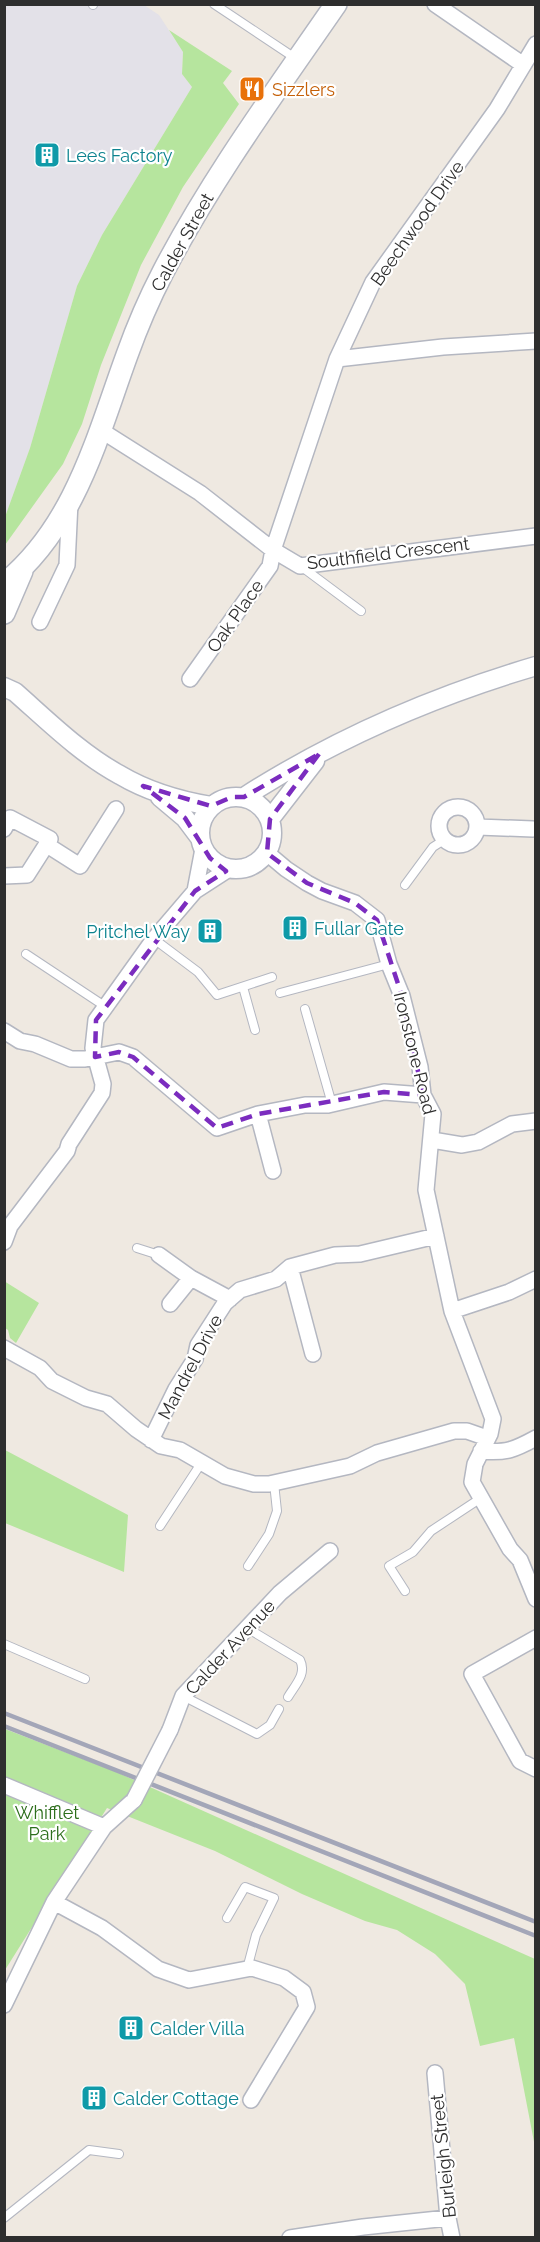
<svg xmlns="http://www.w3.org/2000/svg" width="540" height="2242" font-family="Raleway,sans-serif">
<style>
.industrial{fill:#e3e1e8}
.green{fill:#b6e59e}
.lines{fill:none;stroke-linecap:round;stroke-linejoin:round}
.service-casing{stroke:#b4b7c1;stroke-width:10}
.minor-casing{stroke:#b4b7c1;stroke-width:18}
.tertiary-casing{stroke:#b4b7c1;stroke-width:21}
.secondary-casing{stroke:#b4b7c1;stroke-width:24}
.service{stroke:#fff;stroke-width:8}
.minor{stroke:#fff;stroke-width:15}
.tertiary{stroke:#fff;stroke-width:18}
.secondary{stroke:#fff;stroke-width:21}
.rail{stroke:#a3a6b8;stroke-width:4.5}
.minor-bridge-casing{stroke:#b4b7c1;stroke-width:18;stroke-linecap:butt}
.minor-bridge{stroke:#fff;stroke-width:15}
.marked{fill:none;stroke:#7b2cbf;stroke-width:4.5;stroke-dasharray:12 8;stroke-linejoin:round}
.labels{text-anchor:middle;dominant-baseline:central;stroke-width:4.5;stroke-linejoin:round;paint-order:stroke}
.food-label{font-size:18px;fill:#c56008;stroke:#fff;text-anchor:start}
.culture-label{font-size:18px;fill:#0d838f;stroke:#fff;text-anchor:start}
.street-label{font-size:18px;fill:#2e2e2e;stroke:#fff}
.park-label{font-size:18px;fill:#2c6e1b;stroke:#fff}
</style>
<rect width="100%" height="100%" fill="#efe9e1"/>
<path class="industrial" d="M5 5H144L159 15 183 52 182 74 192 87 102 235 77 286 30 448 5 517Z"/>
<path class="green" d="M169 30 232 71 223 83 239 104 183 187 141 265 101 365 82 424 63 464 5 545V517L30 448 77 286 102 235 192 87 182 74 183 52Z
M4 1281 39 1303 16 1343 10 1338 8 1330 5 1328Z
M5 1450 128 1515 124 1572 5 1523Z
M5 1729 114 1771 535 1959V2147L514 2038 480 2046 465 1984 435 1954 397 1930 365 1921 302 1894 215 1851 107 1808 5 1970Z"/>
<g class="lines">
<g class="service-casing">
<path id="service" d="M93 4V5
M214 4 295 58
M302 567 361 611
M405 885 433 847 444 840
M154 939 198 972 217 995 272 977
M26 954 106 1007
M243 987 255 1030
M280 993 389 964
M305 1009 332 1104
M137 1248 159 1255
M160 1526 202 1462
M248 1566 269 1534 277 1511 274 1483
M405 1591 389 1566 413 1552 431 1531 481 1498
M247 1628 300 1660C307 1674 295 1685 288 1697
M4 1644 85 1679
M183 1696 257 1734 270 1725 279 1709
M227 1918 245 1887 274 1898 256 1935 247 1969
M4 2218 89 2150 119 2154"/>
</g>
<g class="minor-casing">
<path id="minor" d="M435 4 522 64
M337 359 443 347 536 341
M102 431 200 493 273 550 300 566 536 536
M40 622 67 565 70 502
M190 679 270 566 273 550 337 359 373 282 497 109 536 44
M439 826a19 19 0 1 1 38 0a19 19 0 1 1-38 0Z
M478 827 533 829
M4 829 10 818 50 839 27 875 4 876
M47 845 80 866 116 809
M267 853 286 869 307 883 322 891 355 903 377 920 389 964 402 996 420 1067 423 1095 433 1114 426 1190 452 1311 493 1419 490 1434 475 1464 472 1482 510 1549 520 1560 536 1599
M195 891 203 849
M4 1031 20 1041 35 1044 71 1059H85L119 1052 133 1057 217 1128 258 1114 273 1171
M258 1114 305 1105H328L384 1092 423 1095
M432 1140 462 1145 478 1142 512 1124 536 1121
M4 1242 10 1226 67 1151 69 1144 102 1093 103 1084 93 1048 96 1020 154 939 195 891 229 869
M159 1255 191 1278 230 1299
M290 1267 313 1354
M170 1304 191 1278
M452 1311 509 1292 536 1279
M4 1348 40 1368 52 1381 86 1398 107 1404 136 1429 161 1446 180 1450 225 1476 254 1484H269L350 1466 377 1453 454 1431H467L487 1438
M151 1440 176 1389 195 1359 198 1345 225 1303 240 1290 276 1279 290 1267 335 1255 360 1254 436 1236
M481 1451C507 1453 514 1450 536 1438
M536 1638 472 1674 520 1761 536 1769
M170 1730 183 1696 280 1593 330 1551
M4 1785 104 1827
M54 1902 102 1928 158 1969 189 1980 252 1968 284 1978 303 1992 307 2007 251 2100
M4 2005 54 1902 104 1827 134 1800
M435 2073 448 2218 452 2238
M290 2238 363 2227 448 2218"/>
</g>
<g class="tertiary-casing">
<path id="tertiary" d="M4 687 15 692C48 721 81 754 120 775 147 791 181 801 211 806
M200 833a36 36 0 1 1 72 0a36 36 0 1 1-72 0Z
M160 797 185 818 200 838
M244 797C333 740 434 696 536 666
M270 819 315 761"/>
</g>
<g class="secondary-casing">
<path id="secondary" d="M4 584C75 527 97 437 127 355 137 327 149 299 163 272 212 178 276 91 336 4
M4 613 22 571"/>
</g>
<use href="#service" class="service"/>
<use href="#minor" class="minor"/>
<use href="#tertiary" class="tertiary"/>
<use href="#secondary" class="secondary"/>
<path class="rail" d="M4 1713 536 1922
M4 1726 536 1936"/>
<g class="minor-bridge-casing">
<path id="minor-bridge" d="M134 1800 170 1730"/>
</g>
<use href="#minor-bridge" class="minor-bridge"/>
</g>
<path class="marked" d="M319 754 270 819 267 853 307 883 355 903 377 920 402 996 423 1095 384 1092 258 1114 217 1128 133 1057 119 1052 95 1057 96 1020 195 891 226 871 210 858 185 818 143 786 211 806 232 797H244Z"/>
<defs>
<g id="restaurant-square" transform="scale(1.35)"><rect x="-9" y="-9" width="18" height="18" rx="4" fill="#e8710a" stroke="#fff"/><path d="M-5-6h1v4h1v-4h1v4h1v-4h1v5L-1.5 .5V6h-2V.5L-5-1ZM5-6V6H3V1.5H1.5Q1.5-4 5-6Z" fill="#fff"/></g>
<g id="building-square" transform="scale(1.35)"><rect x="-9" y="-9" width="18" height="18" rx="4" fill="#0f9aa8" stroke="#fff"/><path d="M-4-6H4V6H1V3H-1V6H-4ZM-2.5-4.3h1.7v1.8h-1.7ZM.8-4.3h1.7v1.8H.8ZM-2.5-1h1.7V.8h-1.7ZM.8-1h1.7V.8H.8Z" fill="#fff"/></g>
</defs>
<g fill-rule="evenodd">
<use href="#restaurant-square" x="252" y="89"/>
<use href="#building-square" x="47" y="155"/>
<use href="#building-square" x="295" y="928"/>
<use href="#building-square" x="210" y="931"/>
<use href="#building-square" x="131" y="2028"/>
<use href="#building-square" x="94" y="2098"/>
</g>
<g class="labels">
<g class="food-label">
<text x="272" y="89">Sizzlers</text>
</g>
<g class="culture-label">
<text x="66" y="155">Lees Factory</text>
<text x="314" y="928">Fullar Gate</text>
<text x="190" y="931" text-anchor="end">Pritchel Way</text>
<text x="150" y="2028">Calder Villa</text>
<text x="113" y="2098">Calder Cottage</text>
</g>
<g class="street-label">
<text transform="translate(417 223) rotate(-55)">Beechwood Drive</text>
<text transform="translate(182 242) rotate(-61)">Calder Street</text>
<text transform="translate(388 553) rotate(-7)">Southfield Crescent</text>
<text transform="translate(235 616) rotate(-55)">Oak Place</text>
<text transform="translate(415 1053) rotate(76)">Ironstone Road</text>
<text transform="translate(190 1367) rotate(-62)">Mandrel Drive</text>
<text transform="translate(230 1647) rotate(-47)">Calder Avenue</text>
<text transform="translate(443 2156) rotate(-96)">Burleigh Street</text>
</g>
<g class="park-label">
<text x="47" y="1812">Whifflet<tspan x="47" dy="21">Park</tspan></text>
</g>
</g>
<rect width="540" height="2242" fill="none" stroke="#2e2e2e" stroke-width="12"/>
</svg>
